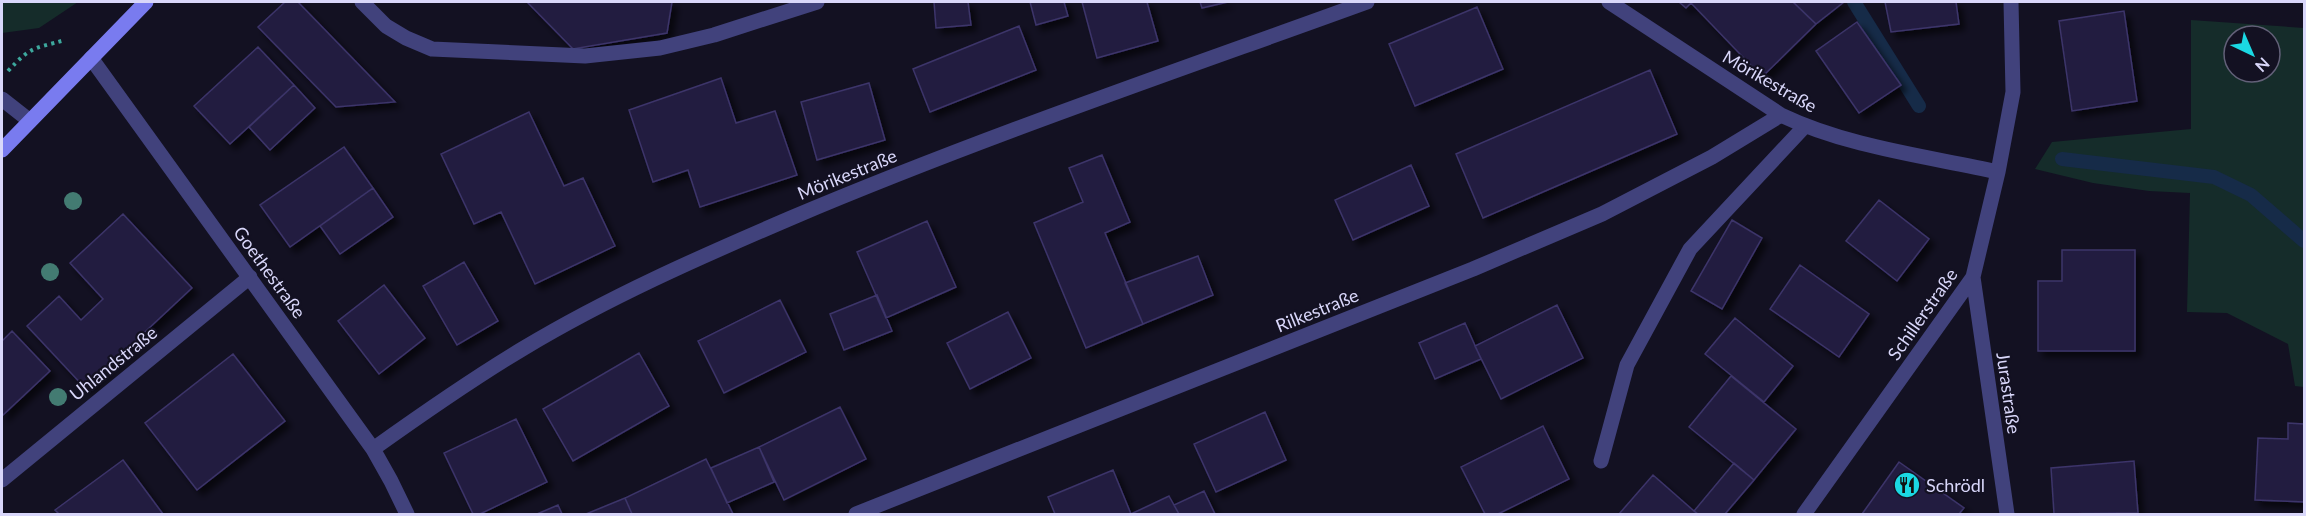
<svg xmlns="http://www.w3.org/2000/svg" width="2306" height="516" font-family="Lato,sans-serif">
<style>
.green{fill:#152c2a;fill-rule:evenodd}
.lines{fill:none;stroke-linecap:round;stroke-linejoin:round}
.stream{stroke:#162b48;stroke-width:14}
.building{fill:#241f41;stroke:#3c346a;stroke-width:1.5;filter:url(#shadow)}
.path{stroke:#3da89d;stroke-width:4;stroke-dasharray:3 4.5;stroke-linecap:butt}
.service{stroke:#41427c;stroke-width:15}
.minor{stroke:#41427c;stroke-width:15}
.tertiary{stroke:#41427c;stroke-width:15}
.secondary{stroke:#797bef;stroke-width:15}
.tree{fill:#437b72}
.labels{text-anchor:middle;dominant-baseline:central;stroke-width:4.5;stroke-linejoin:round;paint-order:stroke}
.street-label{font-size:18px;fill:#d9d7fa;stroke:#131122}
.poi-label{font-size:18px;fill:#d9d7fa;stroke:#131122;text-anchor:start}
</style>
<defs>
<filter id="shadow"><feDropShadow dx="5.5" dy="5.5" stdDeviation="3" flood-color="#0009"/></filter>
</defs>
<rect width="100%" height="100%" fill="#131122"/>
<path class="green" d="M2 2H78L39 28 2 33Z
M2191 20 2304 28V387L2295 386 2288 344 2227 313 2187 312 2190 193 2149 191 2093 183 2035 169 2052 142 2191 129ZM2234 36H2270V72H2234Z"/>
<g class="lines">
<path class="stream" d="M1854 2 1919 106
M2062 159 2214 177 2251 195 2304 241"/>
</g>
<path class="building" d="M285 2H298L395 102 336 107 258 27Z
M527 2H672L667 33 573 49Z
M934 2H968L971 25 936 28Z
M1030 2H1064L1068 16 1036 25Z
M1082 2H1147L1158 41 1097 58Z
M1200 2H1228L1202 8Z
M1679 2H1793L1816 24 1762 77 1691 3 1686 8Z
M1793 2H1844L1816 24Z
M1885 2H1956L1959 24 1891 32Z
M1477 7 1503 69 1415 106 1389 44Z
M2124 11 2137 101 2072 111 2059 21Z
M1857 22 1901 85 1859 113 1816 51Z
M1019 26 1036 70 930 112 913 69Z
M258 47 294 85 230 144 194 106Z
M1650 70 1677 134 1483 218 1456 154Z
M721 78 736 123 775 111 797 175 700 207 688 170 653 182 629 110Z
M869 83 885 140 817 160 801 102Z
M294 85 315 108 270 150 249 127Z
M529 112 564 186 583 178 615 246 535 284 501 212 474 224 441 154Z
M344 147 373 188 290 247 260 205Z
M1102 155 1130 222 1105 233 1143 324 1086 348 1034 223 1083 202 1069 168Z
M1411 165 1429 206 1353 240 1335 200Z
M373 188 393 217 340 254 320 226Z
M1879 200 1929 239 1897 281 1846 241Z
M123 214 192 288 85 388 27 326 59 296 81 320 103 299 70 263Z
M1732 220 1762 238 1722 309 1691 291Z
M927 221 956 287 886 318 857 252Z
M2062 250H2135V351H2038V281H2062Z
M1198 256 1213 295 1143 324 1125 283Z
M464 262 498 321 457 345 423 286Z
M1800 265 1869 314 1839 357 1770 309Z
M384 285 425 338 379 374 338 321Z
M877 295 892 331 844 350 830 314Z
M780 300 806 352 724 393 698 341Z
M1557 305 1583 358 1501 399 1475 346Z
M1008 312 1031 358 970 389 947 343Z
M1735 318 1793 366 1764 402 1705 354Z
M1465 323 1481 359 1435 379 1419 343Z
M12 331 50 371 2 416V341Z
M639 353 669 406 573 461 543 409Z
M233 354 285 421 197 490 145 423Z
M1731 376 1796 429 1754 480 1689 427Z
M840 407 866 459 784 500 759 447Z
M1265 412 1286 460 1216 492 1194 444Z
M516 419 547 482 480 514H473L444 453Z
M2288 423 2304 424V502L2255 500 2258 438 2288 439Z
M1543 426 1569 479 1498 514H1485L1461 467Z
M759 447 774 482 727 503 711 468Z
M706 459 733 514H632L625 498Z
M123 460 163 514H59L55 510Z
M2134 461 2138 513 2054 514 2051 468Z
M1899 462 1964 508 1959 514H1862Z
M1734 463 1754 480 1725 514H1698L1694 511Z
M1113 470 1131 514H1055L1048 497Z
M1653 475 1694 511 1698 514H1619Z
M1204 491 1215 514H1179L1174 505Z
M1169 496 1179 514H1131Z
M625 498 632 514H586Z
M558 505 562 514H537Z"/>
<g class="lines">
<path class="path" d="M8 71C32 45 34 49 65 40"/>
<path class="service" d="M362 2 386 26 406 38 432 49 585 56 660 48 714 35 817 2
M1601 461 1627 365 1690 249 1805 126"/>
<path class="minor" d="M1609 2 1781 115C1848 147 1926 156 1998 172
M91 58 373 449 391 481 407 514
M1973 277 2007 514
M373 449C422 414 472 379 524 348 609 297 700 257 791 218 980 138 1174 72 1367 2
M2 480 250 277
M856 514 1473 269 1602 214 1712 157 1781 115
M1804 514 1973 277 1998 172 2013 92 2011 2"/>
<path class="tertiary" d="M2 99 30 121"/>
<path class="secondary" d="M2 150 146 2"/>
</g>
<g class="tree">
<circle cx="73" cy="201" r="9"/>
<circle cx="50" cy="272" r="9"/>
<circle cx="58" cy="397" r="9"/>
</g>
<defs>
<g id="restaurant-disc" transform="scale(1.35)"><circle r="9.5" fill="#1bd8e3" stroke="#131122"/><path d="M-5-6h1v4h1v-4h1v4h1v-4h1v5L-1.5 .5V6h-2V.5L-5-1ZM5-6V6H3V1.5H1.5Q1.5-4 5-6Z" fill="#111"/></g>
</defs>
<g fill-rule="evenodd">
<use href="#restaurant-disc" x="1907" y="485"/>
</g>
<g class="labels">
<g class="street-label">
<text transform="translate(1770 81) rotate(30)">Mörikestraße</text>
<text transform="translate(847 174) rotate(-22)">Mörikestraße</text>
<text transform="translate(270 272) rotate(54)">Goethestraße</text>
<text transform="translate(1317 310) rotate(-22)">Rilkestraße</text>
<text transform="translate(1922 314) rotate(-55)">Schillerstraße</text>
<text transform="translate(113 363) rotate(-39)">Uhlandstraße</text>
<text transform="translate(2009 393) rotate(82)">Jurastraße</text>
</g>
<g class="poi-label">
<text x="1926" y="485">Schrödl</text>
</g>
</g>
<rect width="2306" height="516" fill="none" stroke="#d9d7fa" stroke-width="6"/>
<g transform="translate(2252 54) rotate(136)"><circle r="28" fill="#131122" stroke="#626078" stroke-width="1.5"/>
<path d="M0-4.5L10 22L0 15L-10 22Z" fill="#1bd8e3"/>
<text y="-9" font-size="16" font-weight="bold" text-anchor="middle" fill="#d9d7fa">N</text>
</g>
</svg>
